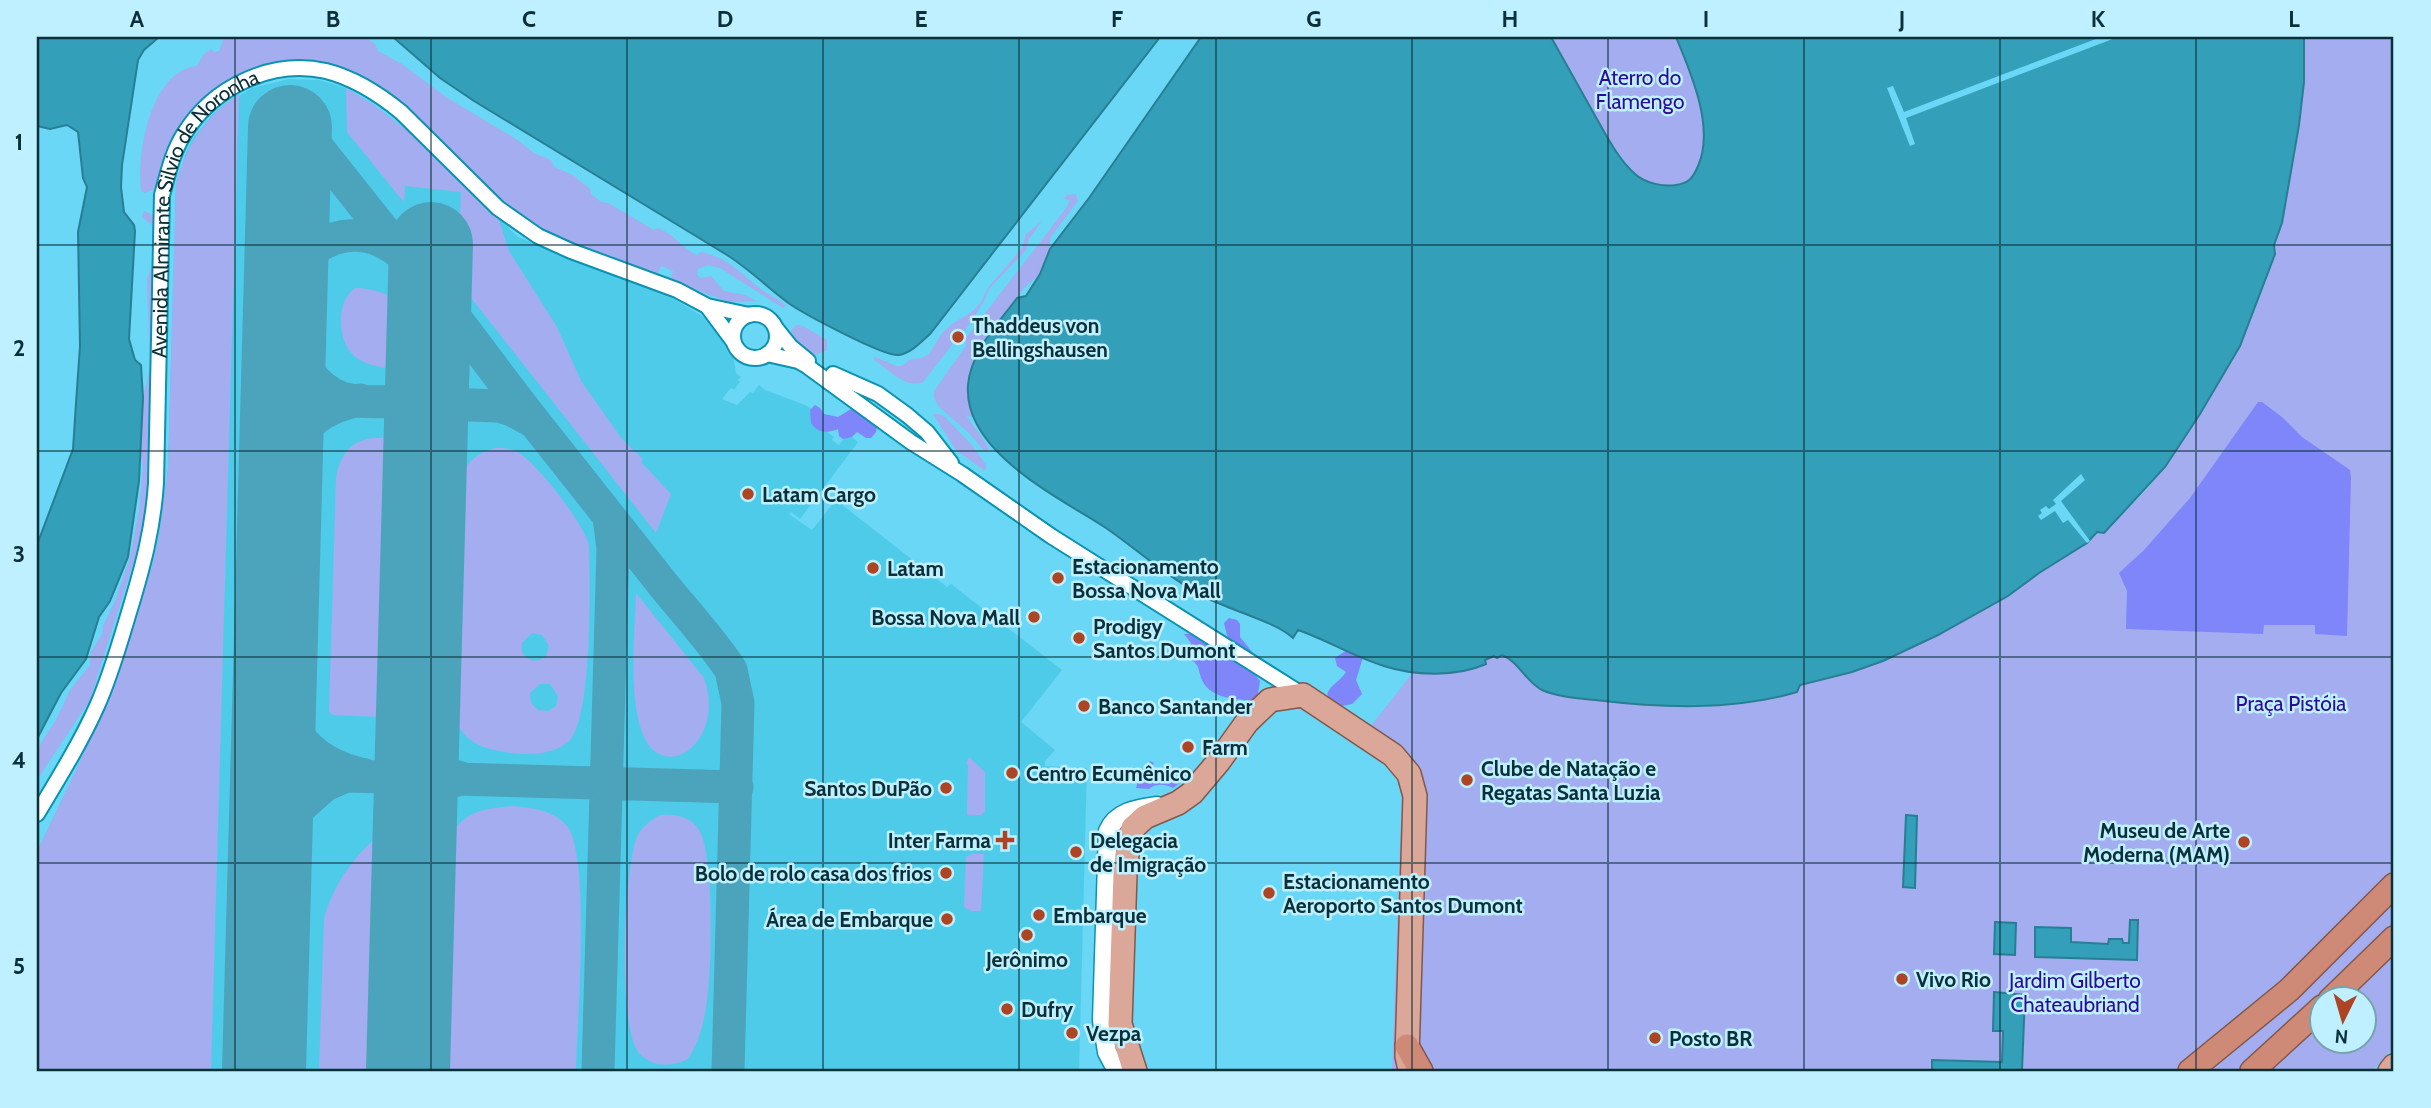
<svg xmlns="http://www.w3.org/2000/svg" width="2431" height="1108" font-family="Cabin,sans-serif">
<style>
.built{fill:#4fcbea}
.green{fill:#a3adf0;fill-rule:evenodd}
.forest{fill:#7e86fa}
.water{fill:#349fb9;stroke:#287e93;stroke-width:2}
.pier{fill:#69d7f5}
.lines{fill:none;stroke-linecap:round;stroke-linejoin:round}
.taxiway{stroke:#4ca4bc;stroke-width:33}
.runway{stroke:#4ca4bc;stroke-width:84}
.minor-casing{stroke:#0993af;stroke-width:18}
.tertiary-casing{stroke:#0993af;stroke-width:21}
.primary-casing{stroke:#82584a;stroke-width:26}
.trunk-casing{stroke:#82584a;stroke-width:26}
.minor{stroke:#fff;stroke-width:14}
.tertiary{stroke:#fff;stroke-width:18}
.primary{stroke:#daa798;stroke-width:23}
.trunk{stroke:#ce8a76;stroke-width:23}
.grid{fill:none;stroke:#0b3039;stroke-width:2;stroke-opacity:0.55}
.poi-dot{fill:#ad4524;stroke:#bff0ff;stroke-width:2.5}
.labels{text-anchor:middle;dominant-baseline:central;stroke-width:5;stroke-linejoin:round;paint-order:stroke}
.park-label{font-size:21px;fill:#2c0b9a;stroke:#bff0ff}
.street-label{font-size:21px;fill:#0b3039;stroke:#bff0ff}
.poi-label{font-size:21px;font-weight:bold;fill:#0b3039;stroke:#bff0ff;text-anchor:start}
.neatline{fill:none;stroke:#0b3039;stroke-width:2.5}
.grid-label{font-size:23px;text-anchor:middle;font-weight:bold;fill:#0b3039}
</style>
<rect width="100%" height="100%" fill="#69d7f5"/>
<path class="built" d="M288 79 319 80 346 88 374 105 409 132 518 237 629 279 672 298 707 319 723 338 727 351 734 360 736 373 741 377 738 380 740 382 734 390 731 388 722 399 737 405 750 392 753 393 759 385 765 390 805 405 826 417 819 426 834 437 832 440 839 445 848 434 858 442 800 519 791 512 789 514 812 530 836 500 947 587 951 584 1062 670 1021 722 1055 750 1045 761V766L1087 768 1079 1071H37V852L109 700 152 567 159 536 168 468 176 183 187 150 194 137 212 115 225 104 252 88Z"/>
<path class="green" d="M224 37H365L375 44 378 51 402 64 446 97 516 139 534 153 551 160 554 167 573 175 590 189 591 194 601 202 608 203 654 230 658 228C675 235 683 249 697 255L701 252C727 257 743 275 762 290 770 296 779 299 786 306L783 308 720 268 708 265 698 269 697 275 701 278 711 276 724 291 745 295 757 301 729 302 670 280 673 271 661 266 657 275 574 245 529 223 502 201 398 99C356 70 293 43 243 75 233 81 224 91 215 98 198 112 181 124 170 144 163 157 160 175 155 189L145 193 141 191C137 153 150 71 197 66L203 55 211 49 215 52 219 51Z
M1551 37H1676C1694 79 1723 144 1686 183L1668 186 1651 183 1636 175 1611 144Z
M2304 37H2394V1047L2372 1071H1392L1402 790 1390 760 1370 727 1414 671 1453 673 1486 663 1484 660C1491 657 1497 653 1505 656 1514 660 1521 672 1528 679 1536 687 1545 691 1556 694 1569 698 1585 699 1599 700 1663 708 1734 712 1797 692L1799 685 1852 672 1883 661 1938 635 2008 596 2039 573 2087 543 2097 532 2104 533 2148 488 2179 447 2240 346 2259 299 2275 254 2274 245 2282 223 2304 82ZM2322 1000H2364V1042H2322Z
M346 88 374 105 409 132 499 220 509 251 557 327 581 381 622 439 643 459 641 462 671 494 656 533 457 280 461 192 405 186 404 201 402 200 347 132Z
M239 94 211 1071H37V852L109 700 152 567 159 536 168 468 176 183C187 144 205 117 239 94Z
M1076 194 1078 201 1050 238V249L1040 274 1024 288 982 345 968 388 974 418 966 415 989 448 985 452 969 433 938 406 934 397V391L966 346V338L1067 207 1070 200 1063 199 1067 195Z
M144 211 155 216 150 466 141 539 90 700 37 780V753L41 743 57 718 70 690 90 665 91 652 102 634 103 626 115 601 130 558 139 510 143 467 141 454 143 398 150 366 147 279 152 265V225L142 217Z
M1042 221 1029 239 1026 250 989 289 983 303 962 335 953 337 952 345 923 382C906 390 887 368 873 359L875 357 896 366H902L911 359 922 358 929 354 942 333 952 324 973 311 981 302 987 289 1022 248 1026 234Z
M355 288C371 288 390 293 400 305V369C364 367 340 358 341 317 342 305 345 296 355 288Z
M796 325 803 326 827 340V350L815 355C804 348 796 343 791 331Z
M933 414H939L945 417 972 445 986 465 985 471 956 450Z
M387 438 390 442 383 714 381 717 333 715 329 712 336 478C341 448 357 436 387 438Z
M495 448C502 448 510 448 516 451 535 460 586 526 589 546 590 581 593 721 568 742 549 758 517 755 495 750 474 746 458 734 454 713L460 480C466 462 477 453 495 448ZM532 633 542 635 549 646 546 656C538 663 528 662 522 652V643ZM540 684H550L558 696 556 706 548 711 538 710 531 703 530 693Z
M636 593 704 678C727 744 661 786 642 732 628 693 635 634 636 593Z
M969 757 985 772V812L981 815H967L968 764H966Z
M513 806C532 808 554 810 567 826 591 856 577 1025 576 1071H443L450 839C461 811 486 808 513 806Z
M660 815C675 814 690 816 699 830 715 855 712 976 706 1008 703 1026 698 1044 688 1059 672 1067 652 1068 639 1053 617 1028 624 869 637 837 641 827 651 820 660 815Z
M376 838H378L372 1071H319L324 918C334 885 350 861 376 838Z
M972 854H984L981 911H971L964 907 966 857Z"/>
<path class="forest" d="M2258 402H2262L2282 417 2302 437 2350 470 2351 478 2347 636 2315 634V625H2264L2263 634 2126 629 2127 591 2119 573 2144 550 2190 498Z
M815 405 820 408 824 414 838 417 851 409 878 423 876 432 871 438H866L857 432 852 437 843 439 839 436 838 429C828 433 818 434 811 423L810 410Z
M1229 618 1237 620 1240 624V637L1257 658C1249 670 1252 670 1260 681L1257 700 1254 701C1237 699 1212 699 1203 682 1197 670 1202 668 1190 658L1191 643 1184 634H1190L1209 642 1228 639 1224 623Z
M1347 650 1363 657 1356 680 1362 694 1352 704 1336 707C1316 691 1336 687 1346 672L1337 666 1335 658Z
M1150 761 1154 763 1143 781 1152 776 1157 770 1174 782 1184 770 1188 772V777L1173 788C1167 784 1155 783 1149 789L1136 788 1140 774Z"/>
<path class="water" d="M37 37H159L144 50 138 60 122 165 121 187 124 212 134 225 135 231 129 339 135 360 141 365 143 398 139 481 128 557 110 601 99 617 86 659 61 693 37 739V545L73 449 76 403 80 346 78 232 87 187 83 178 78 132 67 125 50 129 37 126Z
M393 37H1160L930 334C921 342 911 353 899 355 884 357 802 313 787 302 766 286 749 269 727 255L474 101 440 78Z
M1201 37H1551C1565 62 1579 87 1593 112 1605 133 1617 158 1635 174 1645 183 1663 187 1676 185 1689 183 1693 178 1698 166 1715 128 1691 73 1676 37H2304V82L2299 125 2282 223 2274 245 2275 254 2240 346 2200 414 2165 467 2104 533 2097 532 2087 543 2039 573 2008 596 1938 635 1883 661 1852 672 1800 685 1797 692C1732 711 1662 708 1595 700 1577 698 1558 697 1542 690 1526 682 1518 661 1502 655L1497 658 1494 656 1485 660 1486 664C1457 677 1414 676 1384 666 1354 657 1327 640 1298 630L1293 638C1276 622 1230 610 1207 598 1171 580 1139 551 1106 528 1060 498 963 452 968 385 971 351 998 324 1017 298L1026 296 1040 274 1050 249 1089 198Z
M1906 815 1917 816 1915 888 1903 887Z
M2130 920H2138L2137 960 2035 957V927L2071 928V942L2108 944 2109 939H2122L2123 943H2129Z
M1995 922 2016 923 2015 955 1994 954Z
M1994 992 2025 995 2022 1071H1932V1060L2002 1062 2003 1031H1993Z"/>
<path class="pier" d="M2101 37H2118L1906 118 1915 144 1910 146 1887 88 1893 86 1904 112Z
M2081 474 2085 480 2061 501 2090 541 2087 543 2068 520 2063 523 2055 511 2041 520 2038 516 2042 513 2040 510 2046 506 2049 509 2056 504 2053 500Z"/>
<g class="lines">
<path class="taxiway" d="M289 146 299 137 311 139 399 250
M286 300C288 293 289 286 291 279 305 243 348 225 383 242 416 258 438 295 459 323 485 357 510 391 536 424 579 479 622 533 665 587 687 614 712 641 731 670L738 703 728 1071
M285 333C296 355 309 380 331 393 350 405 379 401 401 402 433 403 466 405 499 406L512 410 534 422
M426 463C429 437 437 417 461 404
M281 474C296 431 314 409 360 400
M276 659C282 721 299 761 365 775
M418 724C425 751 431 772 461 778
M416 827C424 800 433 784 463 779
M270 867 282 825 287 819 325 785 346 776 737 787
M598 1071 613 549 609 517"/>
<path class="runway" d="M264 1071 290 127
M408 1071 431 244"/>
<g class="minor-casing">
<g id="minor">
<path d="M707 306 733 341"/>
<circle cx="755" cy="336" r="22"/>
<path d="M775 327 791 347 808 361"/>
<path d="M767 354 798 361 807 366 911 442 962 474 1051 536 1303 695"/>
<path d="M833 374 878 394 907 415 927 432 951 463"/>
<path id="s1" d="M37 814C58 779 80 744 97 706 111 675 120 642 130 609 143 566 153 529 156 483L162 195C168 174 172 153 184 134 213 87 271 59 326 71 354 78 379 94 401 112L498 208 538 236 571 251 677 290 707 306 749 315"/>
</g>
</g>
<g class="tertiary-casing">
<path id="tertiary" d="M1117 1071 1107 1052 1102 1020 1108 831C1117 811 1137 809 1157 806"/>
</g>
<g class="primary-casing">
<path id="primary" d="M1135 1071 1120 1024 1125 874 1128 845 1133 828 1145 817 1178 803 1192 793 1219 761 1247 722 1270 700 1303 695 1393 755 1409 774 1415 796 1407 1056 1409 1065
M2390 1071 2394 1066"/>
</g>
<g class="trunk-casing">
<path id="trunk" d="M2330 1000 2394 938
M1407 1046 1421 1071
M2190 1071 2289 990 2394 885
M2252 1071 2322 1007"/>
</g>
<use href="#minor" class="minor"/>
<use href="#tertiary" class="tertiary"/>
<use href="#primary" class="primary"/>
<use href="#trunk" class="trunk"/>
</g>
<path class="grid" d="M235 37V1071M431 37V1071M627 37V1071M823 37V1071M1019 37V1071M1216 37V1071M1412 37V1071M1608 37V1071M1804 37V1071M2000 37V1071M2196 37V1071M37 245H2394M37 451H2394M37 657H2394M37 863H2394"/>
<g class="poi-dot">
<circle cx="958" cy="337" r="7"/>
<circle cx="748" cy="494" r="7"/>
<circle cx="873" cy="568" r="7"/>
<circle cx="1058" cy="578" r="7"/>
<circle cx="1034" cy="617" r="7"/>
<circle cx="1079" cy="638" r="7"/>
<circle cx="1084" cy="706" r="7"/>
<circle cx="1188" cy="747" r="7"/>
<circle cx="1012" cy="773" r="7"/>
<circle cx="1467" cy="780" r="7"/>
<circle cx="946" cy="788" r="7"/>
<path d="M1001.5 829.5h7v7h7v7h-7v7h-7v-7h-7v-7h7z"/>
<circle cx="2244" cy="842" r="7"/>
<circle cx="1076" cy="852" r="7"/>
<circle cx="946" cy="873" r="7"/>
<circle cx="1269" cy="893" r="7"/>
<circle cx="1039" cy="915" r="7"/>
<circle cx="947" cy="919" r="7"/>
<circle cx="1027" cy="935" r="7"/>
<circle cx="1902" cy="979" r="7"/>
<circle cx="1007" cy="1009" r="7"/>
<circle cx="1072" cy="1033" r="7"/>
<circle cx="1655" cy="1038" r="7"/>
</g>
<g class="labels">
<g class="park-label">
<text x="1640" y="77">Aterro do<tspan x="1640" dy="24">Flamengo</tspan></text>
<text x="2291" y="703">Praça Pistóia</text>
<text x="2075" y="980">Jardim Gilberto<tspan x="2075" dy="24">Chateaubriand</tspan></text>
</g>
<g class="street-label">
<text stroke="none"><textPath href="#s1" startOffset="642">Avenida Almirante Silvio de Noronha</textPath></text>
</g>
<g class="poi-label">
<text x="972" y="325">Thaddeus von<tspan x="972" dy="24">Bellingshausen</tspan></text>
<text x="762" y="494">Latam Cargo</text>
<text x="1072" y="566">Estacionamento<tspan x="1072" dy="24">Bossa Nova Mall</tspan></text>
<text x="887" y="568">Latam</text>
<text x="1020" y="617" text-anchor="end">Bossa Nova Mall</text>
<text x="1093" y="626">Prodigy<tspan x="1093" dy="24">Santos Dumont</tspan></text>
<text x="1098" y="706">Banco Santander</text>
<text x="1202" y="747">Farm</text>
<text x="1481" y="768">Clube de Natação e<tspan x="1481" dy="24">Regatas Santa Luzia</tspan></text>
<text x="1026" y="773">Centro Ecumênico</text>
<text x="932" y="788" text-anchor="end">Santos DuPão</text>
<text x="2230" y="830" text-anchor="end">Museu de Arte<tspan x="2230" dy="24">Moderna (MAM)</tspan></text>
<text x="991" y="840" text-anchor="end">Inter Farma</text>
<text x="1090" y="840">Delegacia<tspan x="1090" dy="24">de Imigração</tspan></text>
<text x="932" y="873" text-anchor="end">Bolo de rolo casa dos frios</text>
<text x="1283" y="881">Estacionamento<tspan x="1283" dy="24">Aeroporto Santos Dumont</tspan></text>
<text x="1053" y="915">Embarque</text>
<text x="933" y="919" text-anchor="end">Área de Embarque</text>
<text x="1027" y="959" text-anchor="middle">Jerônimo</text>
<text x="1916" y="979">Vivo Rio</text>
<text x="1021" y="1009">Dufry</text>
<text x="1086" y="1033">Vezpa</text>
<text x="1669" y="1038">Posto BR</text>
</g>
</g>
<rect width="2431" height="1108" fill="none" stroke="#bff0ff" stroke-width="77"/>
<g transform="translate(2343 1020) rotate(185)"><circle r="33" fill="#bff0ff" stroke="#77a3b0" stroke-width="2"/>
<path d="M0-5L12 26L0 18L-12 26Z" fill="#ad4524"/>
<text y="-10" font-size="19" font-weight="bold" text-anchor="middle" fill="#0b3039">N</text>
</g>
<rect x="38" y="38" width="2354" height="1032" class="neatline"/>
<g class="grid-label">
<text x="137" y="27">A</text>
<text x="333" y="27">B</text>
<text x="529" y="27">C</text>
<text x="725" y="27">D</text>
<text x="921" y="27">E</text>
<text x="1117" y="27">F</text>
<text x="1314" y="27">G</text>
<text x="1510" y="27">H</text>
<text x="1706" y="27">I</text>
<text x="1902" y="27">J</text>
<text x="2098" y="27">K</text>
<text x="2294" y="27">L</text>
<text x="19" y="150">1</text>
<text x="19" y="356">2</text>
<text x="19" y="562">3</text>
<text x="19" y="768">4</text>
<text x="19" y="974">5</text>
</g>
</svg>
